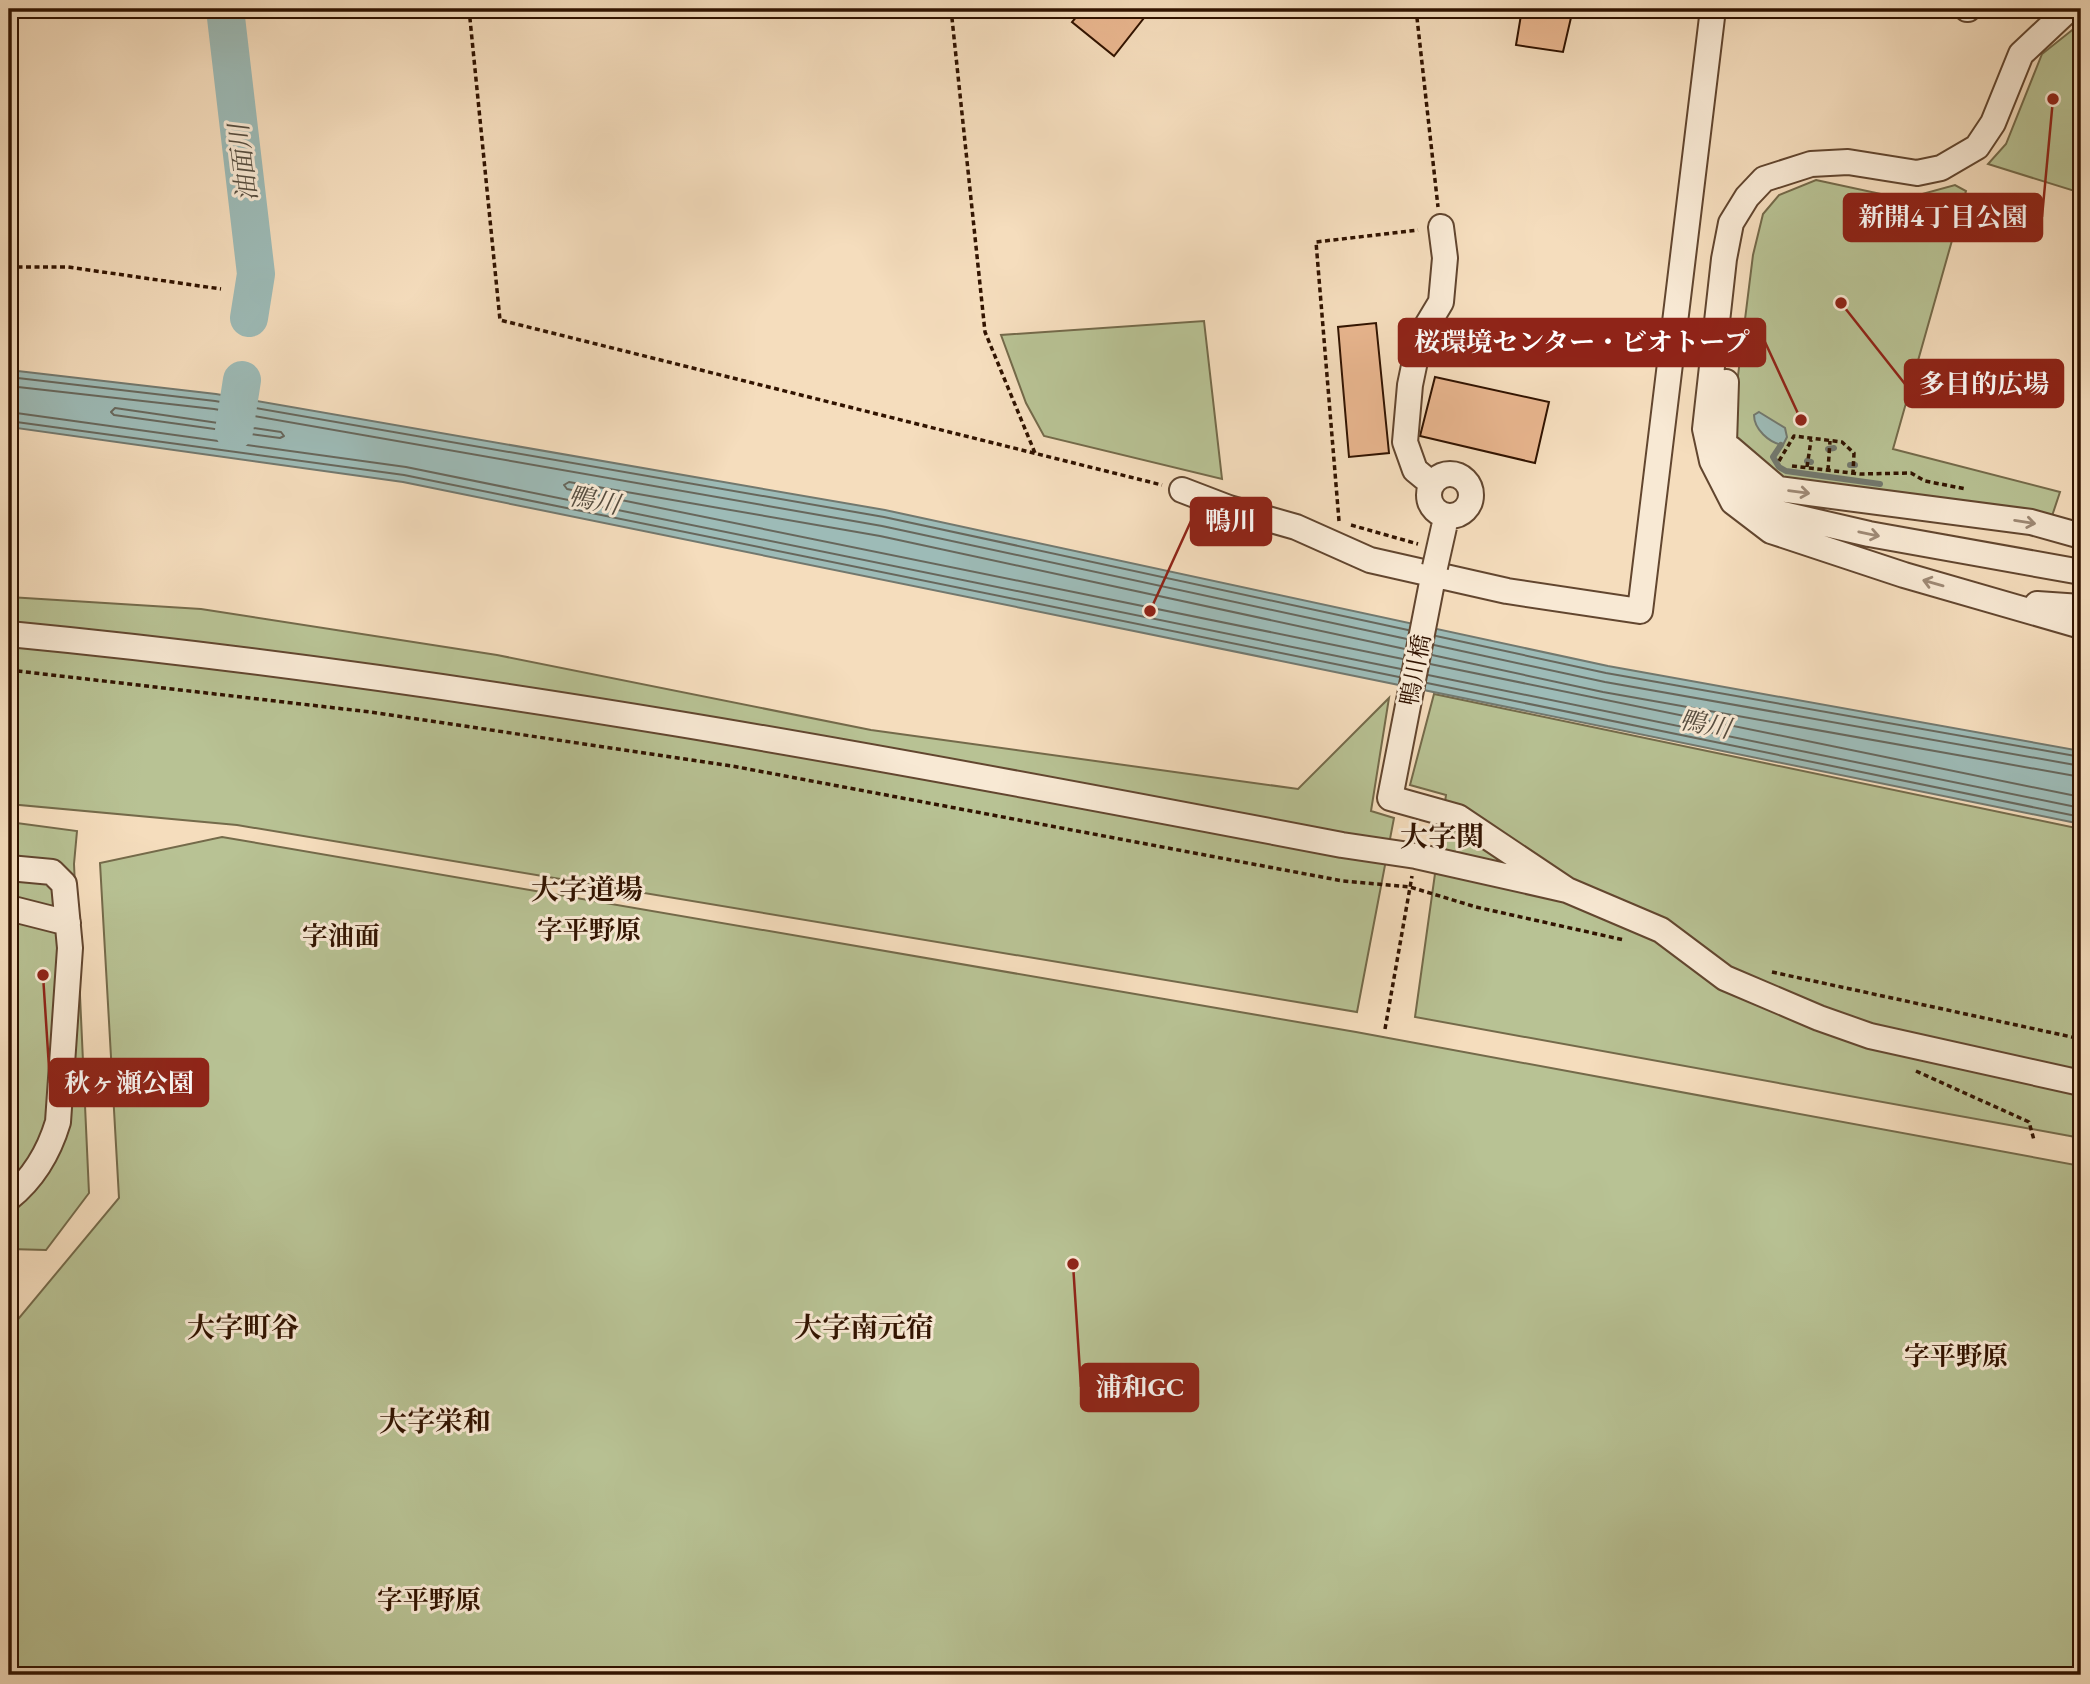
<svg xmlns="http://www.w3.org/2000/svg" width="2090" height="1684" font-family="'EB Garamond','Noto Serif JP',serif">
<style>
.green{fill:#b8c294;stroke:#746a4a;stroke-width:2}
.water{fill:#9dbbb7;stroke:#72786e;stroke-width:2}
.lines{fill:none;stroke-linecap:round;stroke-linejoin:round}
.shore{stroke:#67675c;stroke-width:2}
.stream{stroke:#72786e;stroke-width:6}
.river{stroke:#9dbbb7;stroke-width:38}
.building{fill:#e9b68f;stroke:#311300;stroke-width:2}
.minor-casing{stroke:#62462f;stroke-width:28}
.path{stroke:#311300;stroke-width:3.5;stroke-dasharray:5 3.5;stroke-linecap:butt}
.minor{stroke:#f8e9d4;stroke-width:24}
.minor-bridge-casing{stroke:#62462f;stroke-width:28;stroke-linecap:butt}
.minor-bridge{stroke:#f8e9d4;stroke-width:24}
.oneway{stroke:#9e8975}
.labels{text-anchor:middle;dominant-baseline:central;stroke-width:6;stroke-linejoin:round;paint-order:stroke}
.street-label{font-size:24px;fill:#311300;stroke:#f8e9d4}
.water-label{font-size:26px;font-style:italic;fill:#574e40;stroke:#f8e9d4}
.neighbourhood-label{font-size:26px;font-weight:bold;fill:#311300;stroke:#f8e9d4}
.quarter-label{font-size:28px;font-weight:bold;fill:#311300;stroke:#f8e9d4}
.leader{fill:none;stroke:#8f2418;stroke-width:2.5}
.callout-dot{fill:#8f2418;stroke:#f8e9d4;stroke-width:2.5}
.callout{fill:#8f2418;stroke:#8f2418;stroke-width:2.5}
.callout-label{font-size:26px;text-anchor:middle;font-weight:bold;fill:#fff}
</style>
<rect width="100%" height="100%" fill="#f5ddbd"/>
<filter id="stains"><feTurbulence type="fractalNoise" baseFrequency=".00286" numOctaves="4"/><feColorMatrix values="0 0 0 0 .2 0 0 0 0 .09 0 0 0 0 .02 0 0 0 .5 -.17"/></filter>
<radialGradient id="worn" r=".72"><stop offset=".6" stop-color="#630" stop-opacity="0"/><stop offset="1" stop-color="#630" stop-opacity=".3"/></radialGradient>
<path class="green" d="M2081 23V193L1988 164 2006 144 2042 54Z
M1816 180 1904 199 1955 185 1966 191 1893 449 2060 492 2052 516 1776 478 1737 446 1733 416 1753 255 1763 214 1779 195Z
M1204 321 1222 479 1044 436 1026 403 1001 335Z
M9 597 201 609 497 655 871 730 1298 789 1389 698 1371 811 1394 818 1357 1012 237 825 9 804Z
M1434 694 2081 829V1138L1415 1017 1446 795 1410 785Z
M9 822 77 831 74 864 89 1193 46 1250 9 1249Z
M222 837 1356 1032 2081 1166V1675H9V1330L119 1198 100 863Z"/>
<path class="water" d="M9 370 216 394 885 510 1608 666 2081 751V824L403 482 9 427Z
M1759 412 1785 428 1787 437 1783 445C1769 443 1754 429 1754 415Z"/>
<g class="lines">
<path class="shore" d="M9 377 215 401 884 517 1408 630
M9 386 214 409 882 526 1407 639
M115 408 281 432 284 436 280 438 114 415 111 412Z
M9 412 406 467 1401 669
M9 421 404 475 1399 677
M1436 636 1606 673 2081 757
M1434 645 1605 682 2081 766
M1432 655 1603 692 2081 777
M1403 659 567 489 564 485 569 482 880 536 1405 649
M1430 664 2081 797
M1428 675 2081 808
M1427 683 2081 817"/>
<path class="stream" d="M1781 445 1773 457 1779 467 1786 471 1880 484
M1828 449 1834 448
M1807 461 1811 462
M1850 465H1855"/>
<path class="river" d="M225 9 256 274 249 318
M234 431 242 380"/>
</g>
<path class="building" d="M1083 9H1151L1114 56 1072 22Z
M1522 9H1573L1563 52 1516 45Z
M1376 323 1389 453 1349 457 1338 327Z
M1435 377 1549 402 1535 463 1420 436Z"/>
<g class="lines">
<g class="minor-casing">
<path id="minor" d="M1967 9H1968
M2069 9 2021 54 1993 123 1977 147 1941 168 1917 173 1848 162 1811 164 1764 179 1747 197 1731 223 1724 259 1705 429 1712 461 1733 502 1771 531 1904 575 2081 626
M1726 382 1724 443 1742 483 1770 511 1869 534 2081 572
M1730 448 1778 489 2031 522 2081 536
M1429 495a21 21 0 1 1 42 0a21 21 0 1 1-42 0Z
M1432 484 1415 470 1405 442 1410 385 1420 337 1441 302 1445 258 1441 227
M1182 490 1229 508 1296 527 1370 560 1507 591 1640 611 1713 9
M1435 567 1390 798 1458 817 1567 890 1661 930 1725 978 1819 1018 1870 1036 2081 1083
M2037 604 2081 607
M9 634C457 677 900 760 1342 845L1416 856 1567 890
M9 868 52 872 64 884 70 948 58 1122C49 1152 34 1178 9 1198
M9 908 68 923"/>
</g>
<path class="path" d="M469 9 500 320 1162 485
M951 9 985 332 1035 453
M1416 9 1438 207
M9 267H68L221 289
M1779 461 1794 436 1842 442 1854 453 1853 473
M1792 466 1860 474 1911 473 1925 481 1966 489
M1807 467 1811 440
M1828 470 1830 441
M1339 521 1316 242 1418 230
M1351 525 1418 544
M9 670 370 712 732 766 1343 881 1410 887 1476 907 1624 940
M1772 972 2081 1039
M1385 1029 1412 876
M1916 1071 2029 1122 2034 1140"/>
<use href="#minor" class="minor"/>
<g class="minor-bridge-casing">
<path id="minor-bridge" d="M1435 567 1444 527"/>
</g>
<use href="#minor-bridge" class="minor-bridge"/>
</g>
<defs><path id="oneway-shaft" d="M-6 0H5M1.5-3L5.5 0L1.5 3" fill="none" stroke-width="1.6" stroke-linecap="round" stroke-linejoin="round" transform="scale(1.75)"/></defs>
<g class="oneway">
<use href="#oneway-shaft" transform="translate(1799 492) rotate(7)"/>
<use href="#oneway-shaft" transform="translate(2025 522) rotate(9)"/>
<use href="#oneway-shaft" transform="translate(1869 534) rotate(12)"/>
<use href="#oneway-shaft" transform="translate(1933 583) rotate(-164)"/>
</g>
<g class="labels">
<g class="street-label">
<text transform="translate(1415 670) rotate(-79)">鴨川橋</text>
</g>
<g class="water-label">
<text transform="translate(243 163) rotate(-97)">油面川</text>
<text transform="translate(594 500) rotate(11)">鴨川</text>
<text transform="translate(1705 724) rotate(11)">鴨川</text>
</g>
<g class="neighbourhood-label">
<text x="589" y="930">字平野原</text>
<text x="341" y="936">字油面</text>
<text x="1956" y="1356">字平野原</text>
<text x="429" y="1600">字平野原</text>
</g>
<g class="quarter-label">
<text x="1442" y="836">大字関</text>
<text x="587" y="889">大字道場</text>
<text x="243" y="1327">大字町谷</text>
<text x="864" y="1327">大字南元宿</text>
<text x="435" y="1421">大字栄和</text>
</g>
</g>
<path class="leader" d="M2053 99L2042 217M1801 420L1765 342M1841 303L1905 384M1150 611L1191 521M43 975L50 1083M1073 1264L1081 1387"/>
<g class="callout-dot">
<circle cx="2053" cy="99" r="7"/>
<circle cx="1801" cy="420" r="7"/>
<circle cx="1841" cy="303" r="7"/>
<circle cx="1150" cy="611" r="7"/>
<circle cx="43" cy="975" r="7"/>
<circle cx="1073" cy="1264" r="7"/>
</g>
<g class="callout">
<rect x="1844" y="194" width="198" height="47" rx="7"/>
<rect x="1399" y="319" width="366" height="47" rx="7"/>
<rect x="1905" y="360" width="158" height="47" rx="7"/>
<rect x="1191" y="498" width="80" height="47" rx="7"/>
<rect x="50" y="1059" width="158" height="47" rx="7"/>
<rect x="1081" y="1364" width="117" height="47" rx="7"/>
</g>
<g class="callout-label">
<text x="1943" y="226">新開4丁目公園</text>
<text x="1582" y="351">桜環境センター・ビオトープ</text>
<text x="1984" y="393">多目的広場</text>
<text x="1231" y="530">鴨川</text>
<text x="129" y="1092">秋ヶ瀬公園</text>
<text x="1140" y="1396">浦和GC</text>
</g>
<rect width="2090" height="1684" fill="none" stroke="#f5ddbd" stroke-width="35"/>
<rect x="10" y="10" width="2069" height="1663" fill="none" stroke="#311300" stroke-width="3.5"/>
<rect x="18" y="18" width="2055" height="1649" fill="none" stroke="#311300" stroke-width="2"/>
<rect width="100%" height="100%" filter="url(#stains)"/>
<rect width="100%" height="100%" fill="url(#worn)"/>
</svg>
